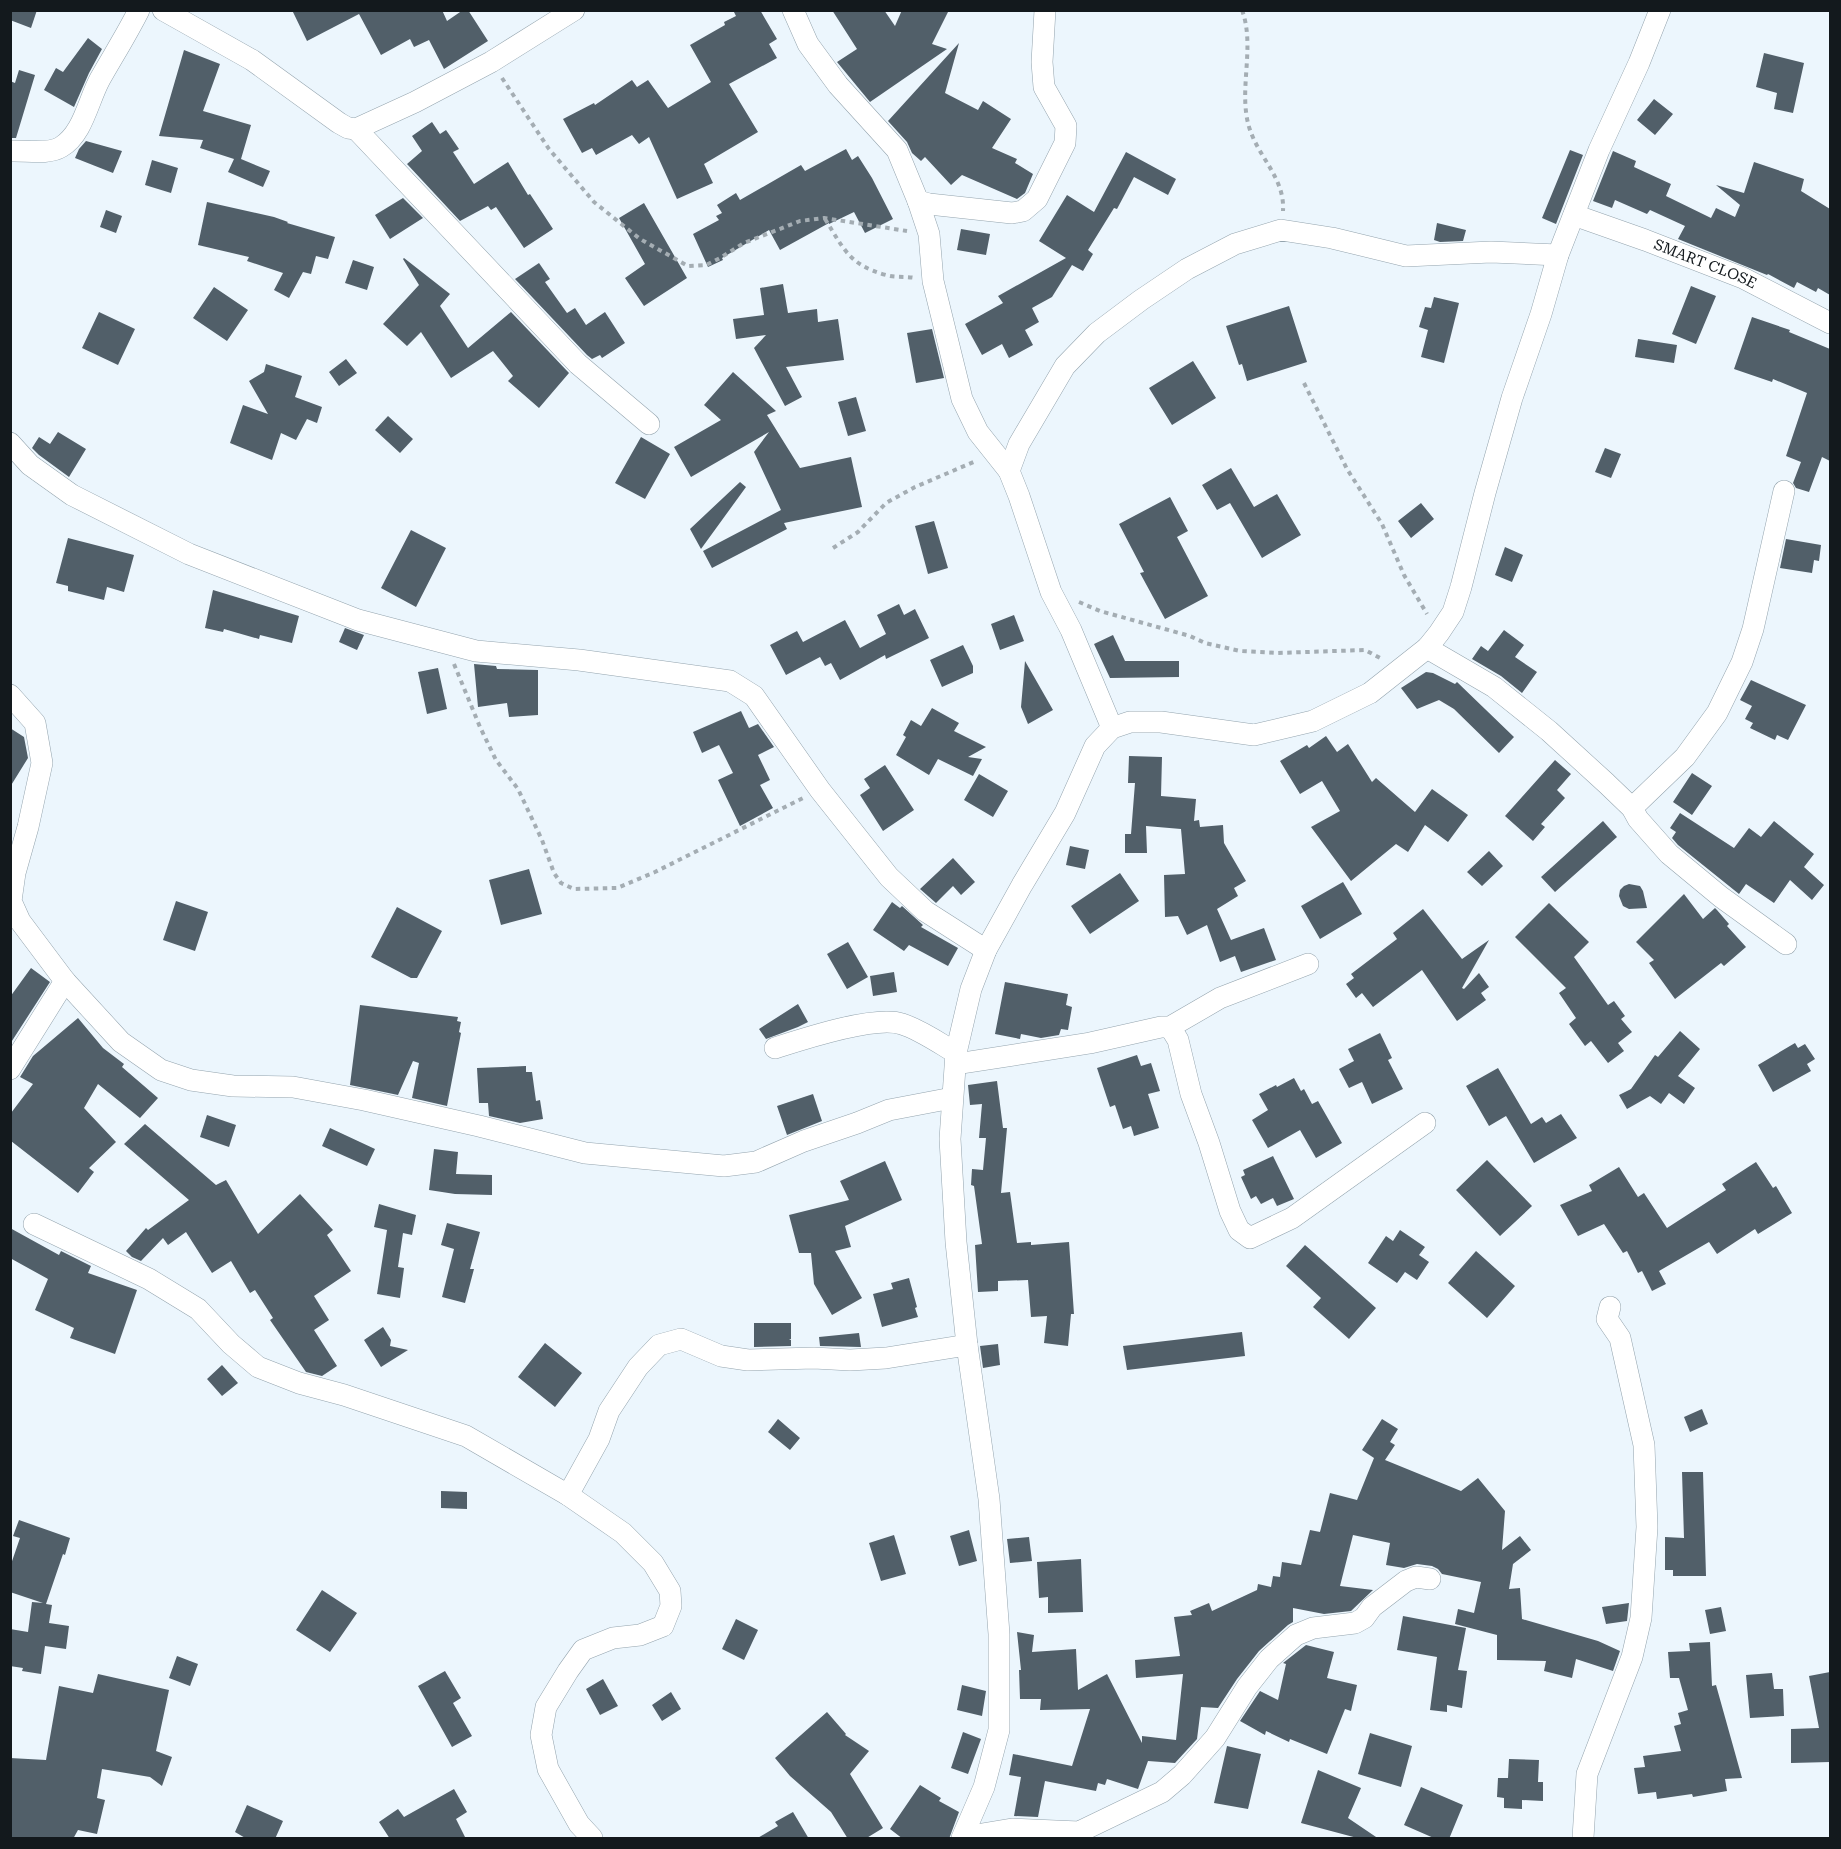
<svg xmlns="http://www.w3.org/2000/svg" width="1841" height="1849" font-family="'Roboto Serif',serif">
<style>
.building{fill:#515f69}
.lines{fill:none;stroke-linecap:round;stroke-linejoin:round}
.minor-casing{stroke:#94a4ae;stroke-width:22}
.path{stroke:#a4adb3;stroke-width:4;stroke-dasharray:4.5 4.5;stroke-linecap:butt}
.minor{stroke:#fff;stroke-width:21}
.labels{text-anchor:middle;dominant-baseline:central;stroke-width:6;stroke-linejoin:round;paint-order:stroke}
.street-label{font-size:15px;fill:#13191d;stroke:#fff}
</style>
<rect width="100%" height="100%" fill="#ecf6fd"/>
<path class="building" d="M10 10H37L31 28 10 20Z
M292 10H442L447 21 463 10H468L488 41 444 69 429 40 414 47 410 39 381 55 359 14 307 41Z
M733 10H760L777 39 769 44 777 58 729 84 758 132 704 164 713 183 677 199 649 137 639 144 632 135 596 155 592 148 582 153 563 119 594 103 595 105 632 80 637 87 648 80 668 108 711 82 690 45 725 25 724 22 736 16Z
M832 10H884L895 26 902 10H949L932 44 947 49 870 102 837 62 857 49Z
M88 38 102 49 89 73 74 107 44 90 56 68 63 72Z
M959 43 945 93 978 110 983 101 1011 119 992 148 1017 159 1015 163 1033 174 1025 193 1017 199 962 175 951 185 925 157 921 161 912 153 907 142 888 121Z
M184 50 220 64 203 111 251 125 241 159 270 171 263 187 228 172 234 159 200 148 203 140 159 136Z
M1764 53 1804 63 1793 113 1774 109 1777 93 1756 87Z
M19 70 35 75 16 138H10V81L15 83Z
M1654 99 1673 114 1655 135 1637 120Z
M432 122 440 134 446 130 459 149 453 152 474 184 508 162 528 195 530 194 553 229 524 248 496 207 491 210 488 206 460 221 407 164 422 151 412 136Z
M86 141 122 151 113 173 75 158 79 149Z
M846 149 852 160 858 156 872 178 893 219 865 233 854 212 829 224V223L780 250 769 230 722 258 723 260 708 267 693 234 719 220 716 216 722 213 717 205 736 193 740 200 801 165 805 171Z
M1570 150 1583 155 1556 224 1542 218Z
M1613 151 1636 161 1634 167 1671 184 1666 196 1711 218 1716 208 1735 217 1740 205 1716 185 1744 193 1754 162 1804 179 1801 191 1830 209V295L1818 288 1816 292 1797 282 1794 288 1768 274 1767 275 1678 239 1685 226 1650 210 1647 214 1615 200 1612 208 1593 201Z
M1126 152 1176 179 1168 195 1134 177 1117 209 1114 208 1088 250 1093 254 1083 271 1072 265 1052 297 1032 308 1039 322 1025 330 1033 345 1009 358 1002 344 982 355 965 324 1003 303 998 296 1066 258 1039 241 1067 195 1094 212Z
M152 160 178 168 171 193 145 185Z
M403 198 423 218 390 239 375 215Z
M207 202 274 217 288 222 287 223 335 237 328 259 316 256 311 274 303 272 289 298 274 290 283 273 247 261 249 257 198 245Z
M644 203 687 278 644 306 625 278 645 264 619 218Z
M106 210 122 216 116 233 100 227Z
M1437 223 1466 230 1463 241 1440 242 1434 240Z
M961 229 990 234 986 255 957 250Z
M404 258 450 294 440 306 468 348 511 312 569 373 539 408 508 381 513 376 493 351 451 378 421 332 407 346 383 324 419 285 403 259Z
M353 260 374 267 367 290 345 283Z
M539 263 550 279 545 282 567 313 575 308 586 325 605 312 625 343 602 358 600 355 592 359 587 355 515 279Z
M783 284 788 313 817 309 818 322 838 319 844 360 786 367 802 397 785 406 754 348 766 335 736 339 733 319 764 315 760 288Z
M1691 286 1716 296 1696 344 1672 334Z
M214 287 248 310 227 341 193 318Z
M1434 297 1459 303 1444 363 1421 357 1428 330 1419 327 1425 307 1431 308Z
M1289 306 1307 362 1247 381 1242 364 1239 365 1226 326Z
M99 312 135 329 118 365 82 348Z
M1752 317 1790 330 1789 332 1830 349V461L1822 457 1809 492 1796 488 1793 483 1801 462 1786 456 1807 393 1773 379 1772 382 1734 369Z
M932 329 944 378 916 383 907 333Z
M1638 339 1677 345 1674 363 1635 357Z
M346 359 357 373 339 386 329 372Z
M1193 361 1216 398 1172 425 1149 388Z
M266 364 302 376 295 397 322 407 317 423 307 419 296 440 281 433 272 460 230 443 243 405 268 414 249 381 264 372Z
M733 372 776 411 767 415 800 468 851 457 862 507 784 523 787 529 712 568 703 551 781 510 754 452 769 432 691 477 674 447 721 420 704 405Z
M856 397 866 431 848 436 838 402Z
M388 416 413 439 400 453 375 430Z
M58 432 86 449 69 477 39 455 32 448 39 437 50 444Z
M641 437 670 454 645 499 615 483Z
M1605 448 1621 454 1611 478 1595 472Z
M1231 468 1254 507 1277 494 1301 535 1262 558 1230 503 1217 510 1202 485Z
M740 482 746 487 701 549 690 529Z
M1170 497 1188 531 1177 537 1208 596 1165 619 1140 573 1144 572 1119 524Z
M1421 503 1434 519 1411 538 1398 521Z
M934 521 948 568 928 574 915 526Z
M411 530 446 548 416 607 381 588Z
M68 538 134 555 124 592 107 587 104 600 68 591V586L56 583Z
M1786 539 1821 545 1819 561 1814 560 1812 573 1780 568Z
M1505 547 1523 555 1512 582 1495 575Z
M213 590 299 616 292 643 260 635 259 639 224 629 223 632 205 628Z
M899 604 904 615 915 609 929 638 886 659 885 655 840 680 831 663 825 666 820 657 786 675 770 645 797 631 803 642 845 620 860 648 886 634 877 615Z
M1014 615 1024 641 1000 650 991 624Z
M345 628 364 635 357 650 339 642Z
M1504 630 1524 645 1515 657 1537 672 1522 693 1501 676 1472 659 1481 646 1488 651Z
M1113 635 1125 661H1179V677L1110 678 1094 644Z
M963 645 973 666V673L942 687 930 660Z
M1025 661 1053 710 1028 724 1021 707Z
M474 664 496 666 497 669 538 670V715L509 717 507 703 478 707Z
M438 668 447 709 427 714 418 672Z
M1426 672 1433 673 1455 684 1457 682 1514 737 1499 753 1454 709 1439 700 1417 709 1401 688Z
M1751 680 1806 705 1788 740 1777 735 1775 740 1750 728 1753 723 1745 719 1752 706 1740 700Z
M932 708 959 723 954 731 986 747 968 757 982 759 973 776 938 759 929 775 896 755 906 737 903 735 911 720 921 726Z
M741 711 749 728 758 724 774 747 758 755 770 780 760 785 773 808 740 826 718 780 733 773 719 745 702 753 693 732Z
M10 728 24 737 28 758 10 787Z
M1326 736 1337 752 1348 744 1372 782 1376 778 1415 812 1432 789 1468 815 1448 842 1425 825 1408 852 1396 844 1351 881 1311 827 1340 811 1322 781 1300 794 1280 761 1307 745 1309 748Z
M1129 756 1162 757 1161 796 1196 799 1194 821 1199 820 1200 827 1223 825 1224 843 1246 881 1234 888 1238 896 1217 909 1231 940 1264 928 1276 960 1241 972 1235 956 1220 962 1207 925 1187 935 1178 916 1165 917 1164 875 1185 874 1181 829 1146 826 1147 853H1125V834H1131L1135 783H1128Z
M1555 760 1571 774 1557 790 1565 798 1541 824 1545 827 1533 841 1505 816Z
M885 765 914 810 883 831 860 795 870 788 864 779Z
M1692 773 1712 786 1692 815 1673 802Z
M979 774 1008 791 993 817 964 800Z
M1680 813 1734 848 1749 828 1761 837 1774 821 1814 854 1804 867 1824 885 1812 900 1790 880 1774 903 1746 884 1739 894 1678 845 1672 838 1676 832 1670 828Z
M1603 821 1617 837 1555 892 1541 877Z
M1070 846 1089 850 1085 869 1066 865Z
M1489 851 1503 866 1482 886 1467 872Z
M953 858 975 882 961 895 953 886 936 903 920 889Z
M529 869 542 914 501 925 489 880Z
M1120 873 1139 901 1090 934 1071 906Z
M1343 882 1362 914 1320 939 1301 906Z
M1629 884 1640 886 1643 891 1647 908 1629 909 1623 906 1619 896 1620 890 1624 886Z
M1684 894 1703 919 1715 908 1717 910 1729 924 1727 926 1746 947 1724 966 1721 963 1675 999 1649 963 1654 960 1636 942Z
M176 901 208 912 195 951 163 940Z
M892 902 900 908 902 906 923 925 921 927 958 948 948 966 909 945 904 951 873 930Z
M1549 903 1589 942 1574 957 1608 1005 1614 1001 1625 1016 1621 1019 1632 1032 1618 1043 1624 1051 1608 1063 1591 1041 1585 1046 1569 1024 1576 1018 1559 993 1566 988 1515 937Z
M397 907 442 931 417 978H411L371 957Z
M1423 909 1462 959 1489 940 1462 988 1464 989 1479 973 1489 987 1481 993 1486 1000 1457 1021 1422 970 1373 1007 1362 993 1356 998 1346 984 1354 978 1351 974 1397 939 1393 933Z
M848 942 868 977 847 989 827 954Z
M31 968 50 982 10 1044V997Z
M894 972 897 992 873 996 870 976Z
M1005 982 1068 994 1066 1005 1072 1007 1068 1030 1061 1029 1059 1035 1041 1038 1021 1034 1020 1039 995 1034Z
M798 1004 808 1022 798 1027 766 1039 759 1029Z
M360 1005 458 1017 457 1021 461 1022 459 1032 461 1033 447 1106 412 1098 419 1063 413 1061 398 1095 350 1085Z
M78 1018 103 1048 124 1064 122 1067 158 1098 140 1118 98 1084 84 1108 116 1142 89 1168 94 1172 78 1193 11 1141V1113L33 1084 20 1077 33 1056Z
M1680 1031 1700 1049 1678 1076 1695 1088 1684 1104 1669 1093 1661 1104 1650 1096 1627 1109 1619 1095 1631 1089 1655 1055 1658 1057Z
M1380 1033 1392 1058 1388 1060 1403 1089 1372 1104 1362 1082 1349 1088 1339 1069 1354 1061 1348 1049Z
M1795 1043 1798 1048 1805 1044 1815 1059 1807 1064 1811 1071 1773 1092 1758 1065Z
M1137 1055 1141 1066 1151 1063 1160 1091 1148 1094 1159 1128 1134 1136 1131 1126 1123 1129 1115 1105 1110 1107 1097 1068Z
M526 1066V1072H532L536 1101 540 1100 543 1119 520 1123 489 1116 488 1103H479L477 1068Z
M1498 1068 1531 1124 1542 1117 1546 1123 1561 1114 1577 1138 1534 1163 1506 1116 1489 1126 1466 1086Z
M1294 1078 1301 1091 1304 1089 1312 1104 1318 1101 1342 1143 1316 1158 1300 1130 1268 1148 1252 1120 1268 1110 1259 1094 1276 1085 1277 1087Z
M997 1081 1003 1128H1007L1001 1193 1010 1192 1017 1243 1031 1242V1245L1069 1242 1074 1314H1071L1068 1346 1044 1343 1047 1316 1031 1317 1028 1280 998 1281V1291L978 1292 975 1245 982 1244 974 1186 971 1185 972 1169 983 1170 986 1138H979L982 1104 970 1105 968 1085Z
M813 1094 822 1121 787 1135 777 1106Z
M207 1115 236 1125 229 1147 200 1137Z
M145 1124 216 1185 226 1180 258 1234 300 1194 333 1230 327 1235 351 1271 314 1296 329 1320 314 1330 337 1366 322 1376 306 1372 270 1320 273 1318 255 1290 250 1293 231 1261 212 1273 186 1232 168 1245 163 1238 141 1261 132 1257 126 1251 146 1228 148 1230 189 1200 124 1144Z
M330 1128 375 1149 367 1166 322 1146Z
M434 1149 458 1152 456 1174 492 1175V1195L455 1194 429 1190Z
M1273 1156 1294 1199 1277 1206 1273 1198 1261 1204 1256 1196 1251 1199 1241 1177 1245 1175 1243 1170Z
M1487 1160 1532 1206 1500 1236 1456 1190Z
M885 1161 902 1200 845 1226 851 1247 835 1251 862 1298 832 1315 814 1284 811 1253H799L789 1215 849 1200 840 1181Z
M1756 1162 1773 1188 1776 1186 1792 1213 1758 1234 1755 1229 1717 1254 1709 1242 1659 1271 1666 1284 1652 1291 1642 1271 1638 1273 1627 1251 1623 1253 1604 1224 1578 1236 1560 1205 1592 1191 1589 1185 1619 1167 1638 1197 1644 1193 1667 1228 1726 1190 1722 1184Z
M379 1204 416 1215 412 1235 403 1233 398 1267 404 1268 400 1298 377 1294 387 1230 374 1227Z
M447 1223 480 1232 470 1269H474L465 1303 442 1297 454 1249 441 1245Z
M10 1228 59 1255 61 1251 91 1266 88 1273 137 1290 115 1354 70 1338 74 1328 35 1310 48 1279 10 1258Z
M1400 1230 1425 1247 1419 1255 1429 1262 1417 1280 1405 1272 1397 1283 1368 1263 1386 1236 1393 1241Z
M1305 1245 1376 1308 1349 1339 1313 1307 1321 1298 1286 1266Z
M1476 1251 1515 1286 1487 1318 1448 1283Z
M909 1278 917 1307 915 1308 918 1317 882 1327 873 1294 893 1289 891 1283Z
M754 1323H791V1339L789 1340H791V1346L754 1347Z
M383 1327 391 1340 390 1346 408 1350 381 1367 364 1340Z
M1242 1332 1245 1356 1127 1370 1123 1346Z
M859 1333 861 1347 820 1346 819 1337Z
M545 1343 582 1373 555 1407 518 1377Z
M998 1344 1000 1365 983 1368 980 1346Z
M222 1365 238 1383 222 1396 207 1379Z
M1702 1409 1708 1424 1690 1432 1684 1417Z
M778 1419 800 1438 790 1450 768 1432Z
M1382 1419 1398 1429 1390 1442 1395 1445 1385 1460 1461 1491 1478 1478 1505 1511 1502 1550 1520 1536 1531 1550 1513 1564 1509 1589 1520 1588 1522 1619 1598 1641 1620 1651 1613 1671 1576 1659 1572 1678 1544 1671 1546 1661 1497 1660V1635L1455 1624 1458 1609 1474 1613 1481 1582 1442 1574 1438 1569 1432 1566 1417 1564 1404 1568 1386 1565 1390 1543 1353 1535 1340 1586 1373 1590 1351 1611 1324 1614 1293 1608V1622L1288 1625 1259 1651 1237 1679 1218 1708 1201 1707 1197 1739 1175 1763 1148 1761 1138 1789 1107 1779 1105 1785 1098 1783 1096 1791 1045 1781 1038 1817 1014 1816 1021 1777 1009 1775 1013 1754 1072 1766 1090 1709 1040 1710 1041 1699H1020L1019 1670H1021L1017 1632 1034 1635 1032 1652 1076 1649 1078 1690 1107 1674 1142 1743V1736L1176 1740 1183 1674 1136 1678 1135 1660 1180 1656 1174 1617 1192 1615 1190 1611 1209 1603 1212 1611 1257 1590 1258 1584 1271 1587 1273 1576 1280 1577 1282 1562 1301 1565 1310 1530 1320 1532 1330 1493 1357 1500 1374 1458 1362 1450Z
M1682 1472H1703L1706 1576H1673V1570H1665V1537L1684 1538Z
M441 1491 467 1492V1509L441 1508Z
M19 1520 70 1538 65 1555 63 1554 46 1604 52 1605 49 1623 69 1626 66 1649 45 1646 41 1674 22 1671 23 1668 10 1666V1629L28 1632 32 1602 43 1603 10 1592V1567L20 1538 13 1536Z
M969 1530 977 1561 959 1566 950 1536Z
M894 1535 906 1574 881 1581 869 1543Z
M1029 1537 1032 1561 1010 1563 1007 1539Z
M1081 1559 1083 1612 1048 1613V1597L1039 1598 1037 1562Z
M322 1590 357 1613 330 1652 296 1630Z
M1629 1603 1627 1621 1606 1624 1602 1607Z
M1721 1607 1726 1631 1710 1634 1705 1610Z
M1403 1616 1466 1628 1458 1670 1467 1671 1462 1708 1447 1705V1712L1430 1710 1437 1657 1397 1650Z
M736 1619 758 1630 744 1660 722 1649Z
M1710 1642 1712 1686 1716 1685 1742 1778 1725 1779 1727 1791 1693 1797 1692 1794 1657 1799 1656 1792 1638 1794 1634 1768 1645 1767 1643 1756 1681 1751 1674 1726 1681 1724 1678 1713 1688 1710 1679 1678H1670L1668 1652 1690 1651 1689 1643Z
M1306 1645 1334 1652 1327 1678 1357 1685 1351 1711 1345 1709 1327 1754 1290 1739 1289 1742 1266 1731 1265 1735 1240 1721 1260 1691 1278 1700 1286 1664 1283 1663Z
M177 1656 198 1664 190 1686 169 1678Z
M445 1671 461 1698 453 1703 472 1736 452 1747 418 1686Z
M1830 1672V1762L1791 1763V1729L1819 1728 1809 1676Z
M1772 1673 1774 1689H1783L1784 1716 1750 1718 1746 1675Z
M98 1674 169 1690 156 1751 172 1757 162 1786 150 1777 102 1769 97 1798 105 1800 97 1834 78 1830 73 1839H10V1758L46 1760 59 1686 93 1693Z
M603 1679 618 1706 600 1715 586 1689Z
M962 1685 986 1691 982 1716 957 1710Z
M671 1692 681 1709 662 1721 652 1705Z
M827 1712 846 1734 845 1735 869 1751 850 1774 883 1828 865 1839H848L831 1812 790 1776 775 1758Z
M963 1732 981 1739 968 1774 951 1768Z
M1370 1733 1412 1746 1401 1787 1358 1774Z
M1227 1746 1261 1754 1248 1809 1214 1803Z
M1509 1759 1539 1760 1538 1782H1543V1801L1522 1800V1809L1504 1808V1798L1497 1797 1498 1778H1508Z
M1318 1770 1361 1788 1348 1818 1379 1839H1361L1301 1823Z
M920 1785 941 1798 939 1801 959 1812 949 1839H903L890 1829Z
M1421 1787 1463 1805 1449 1839H1436L1404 1825Z
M454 1789 467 1812 456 1819 466 1839H390L379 1822 398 1809 404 1817Z
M247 1805 283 1821 275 1839H247L235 1832Z
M793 1812 809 1839H756L778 1826 775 1822Z"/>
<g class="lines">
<g class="minor-casing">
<g id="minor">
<path d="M163 10 252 60 339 123 348 128 356 129 415 102 491 62 574 10"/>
<path d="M793 10 808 44 838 85 897 150 918 201 929 234 933 281 962 399 978 432 1009 471"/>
<path d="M356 129 578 364 649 424"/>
<path d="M10 151C25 150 48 155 61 147 83 134 88 101 100 79 113 56 127 34 139 10"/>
<path d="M918 201 929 204 1012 213 1023 211 1037 199 1065 143 1066 126 1044 87 1042 62 1045 10"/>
<path id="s1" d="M1574 215 1645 240 1743 278 1830 323"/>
<path d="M10 443 30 465 72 495 189 554 358 620 476 651 579 660 730 681 754 696 820 790 889 877 925 911 986 950"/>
<path d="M1427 648 1494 687 1549 731 1606 783 1632 808 1638 819 1669 854 1721 897 1786 944"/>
<path d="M10 695 35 723 42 763 28 827 15 873 11 901 20 921 65 981 121 1042 161 1070 191 1080 233 1086 293 1087 364 1100 479 1126 585 1153 724 1166 756 1162 804 1141 857 1123 889 1110 952 1098"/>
<path d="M1112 728 1071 630 1051 592 1019 496 1009 471 1019 444 1065 366 1097 333 1141 300 1187 269 1235 244 1281 230 1332 238 1406 256 1491 252 1558 255"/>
<path d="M1632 808 1685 757 1717 713 1742 662 1753 629 1784 491"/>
<path d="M1170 1027 1178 1040 1191 1094 1209 1143 1230 1211 1239 1230 1250 1238 1292 1218 1425 1123"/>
<path d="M775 1048C803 1039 875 1015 902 1024 921 1030 939 1043 956 1053"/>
<path d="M956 1064 1090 1043 1161 1027H1170L1220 998 1308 964"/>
<path d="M10 1069 65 981"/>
<path d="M34 1224 149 1279 198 1309 231 1344 258 1367 299 1383 344 1395 466 1436 568 1495 623 1533 653 1563 670 1591 671 1606 663 1626 640 1635 613 1638 583 1650 568 1671 546 1707 541 1735 548 1769 579 1824 592 1838"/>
<path d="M568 1495 599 1439 609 1411 638 1367 659 1345 681 1339 721 1356 748 1360 814 1358 850 1360 886 1358 967 1345"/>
<path d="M964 1837 1012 1829 1079 1832 1162 1792 1182 1775 1215 1738 1247 1687 1269 1659 1296 1635 1313 1628 1355 1623 1364 1618 1372 1607 1406 1581 1416 1577 1430 1579"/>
<path d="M962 1838 984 1787 999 1730V1634L989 1499 967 1345 956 1242 950 1139 956 1053 971 989 986 950 1022 885 1065 813 1095 746 1112 728 1130 722H1161L1254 735 1313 721 1370 693 1427 648 1439 633 1453 612 1461 587 1485 493 1512 398 1541 314 1558 255 1599 150 1639 63 1660 10"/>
<path d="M1583 1838 1587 1774 1632 1657 1641 1618 1647 1527 1644 1445 1620 1338 1607 1319 1610 1307"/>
</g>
</g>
<path class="path" d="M1242 10C1256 48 1237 92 1250 130 1260 159 1285 179 1283 211
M502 78 549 149 594 202 640 239 688 266 706 265 720 258 744 243 800 221 824 218 907 231
M825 219C844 249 849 265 886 275 895 278 905 276 915 278
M1304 383 1347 469 1382 524 1404 575 1427 614
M833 548 858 532 886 503 915 487 976 461
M1079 602 1100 611 1190 636 1205 643 1240 651 1277 653 1365 650 1382 659
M454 664 480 727 496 760 518 789 542 840 554 873 561 883 574 889 617 888 655 872 803 798"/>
<use href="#minor" class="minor"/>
</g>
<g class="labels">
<g class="street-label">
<text stroke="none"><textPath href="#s1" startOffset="140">SMART CLOSE</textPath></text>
</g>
</g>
<rect width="1841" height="1849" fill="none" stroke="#13191d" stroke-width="24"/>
</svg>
